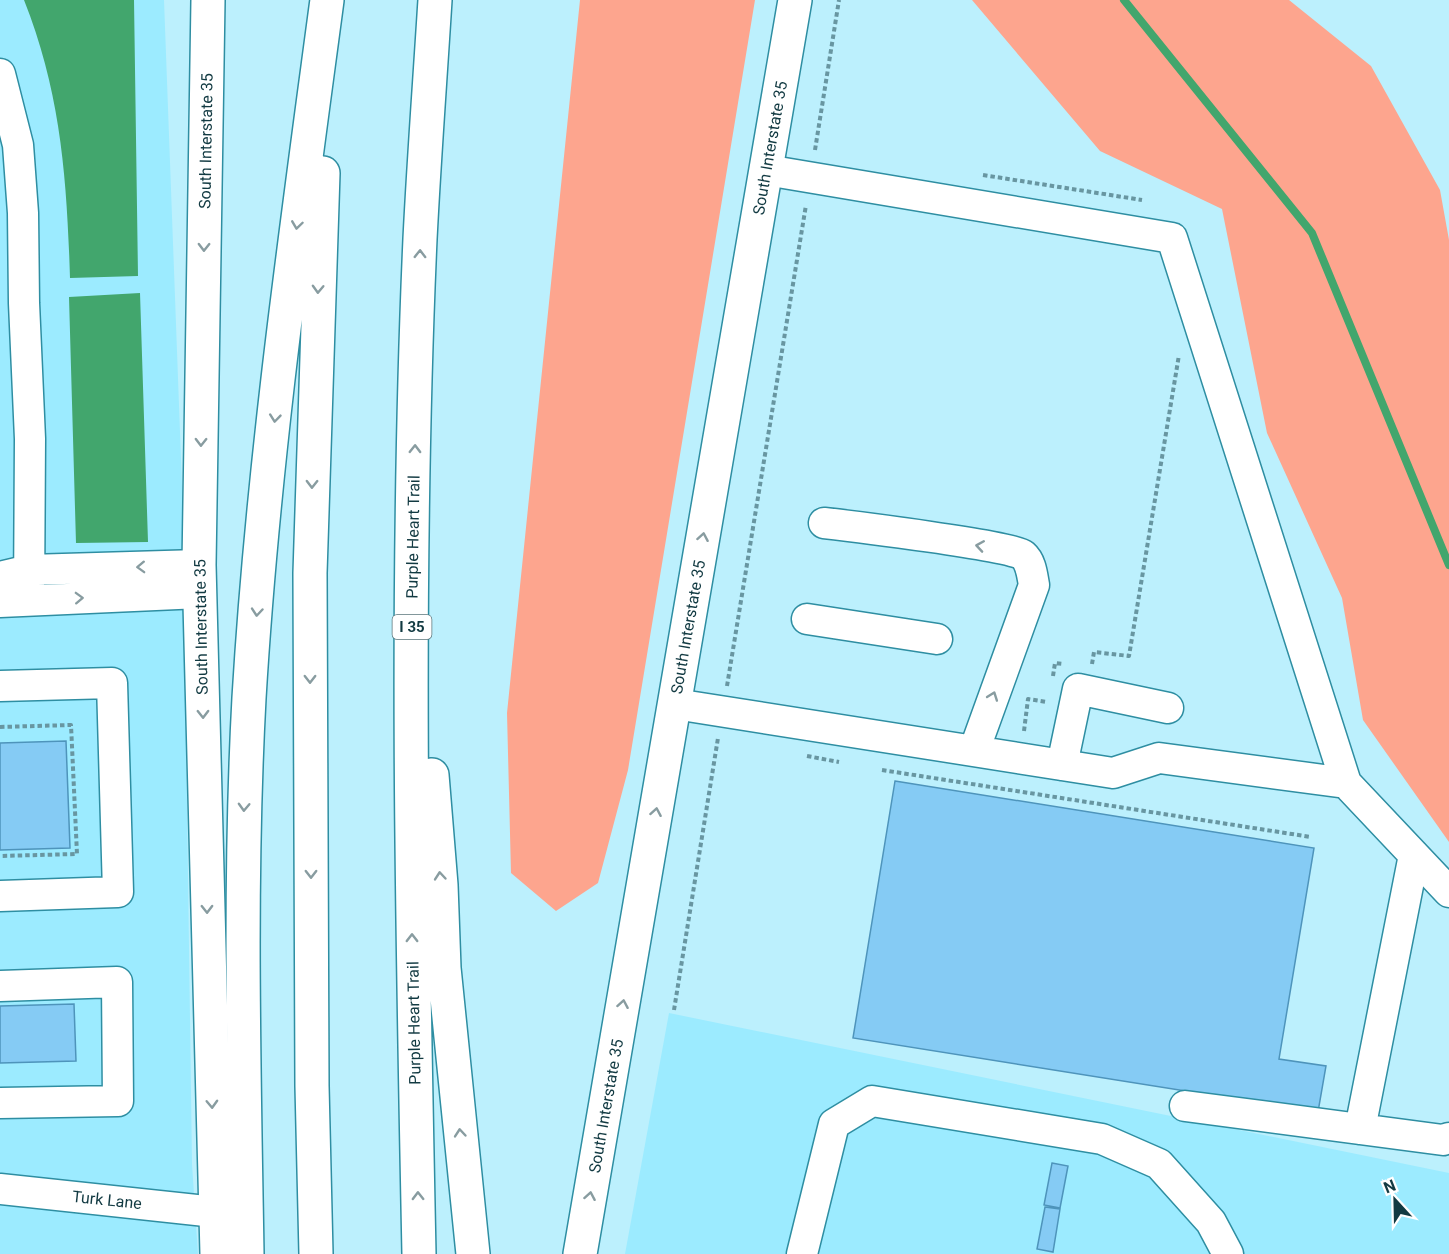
<svg xmlns="http://www.w3.org/2000/svg" width="1449" height="1254" font-family="Roboto,sans-serif">
<style>
.built{fill:#9cebff}
.green{fill:#fda58e}
.water{fill:#42a66d}
.lines{fill:none;stroke-linecap:round;stroke-linejoin:round}
.stream{stroke:#42a66d;stroke-width:8}
.building{fill:#85cbf4;stroke:#4e94bb;stroke-width:1.5}
.minor-casing{stroke:#2e8ea2;stroke-width:33}
.major-casing{stroke:#2e8ea2;stroke-width:36}
.highway-casing{stroke:#2e8ea2;stroke-width:36}
.path{stroke:#6896a1;stroke-width:4;stroke-dasharray:4.5 3;stroke-linecap:butt}
.minor{stroke:#fff;stroke-width:30}
.major{stroke:#fff;stroke-width:33}
.highway{stroke:#fff;stroke-width:33}
.oneway{stroke:#889ca0}
.labels{text-anchor:middle;dominant-baseline:central;stroke-width:4.5;stroke-linejoin:round;paint-order:stroke}
.shield{fill:#fff;stroke:#59757b;stroke-width:1.5}
.shield-label{font-size:15px;font-weight:bold;fill:#123a42}
.street-label{font-size:16px;fill:#123a42;stroke:#fff}
</style>
<rect width="100%" height="100%" fill="#bcf0fd"/>
<path class="built" d="M0 0H164L183 513 192 1164 198 1254H0Z
M669 1013 1449 1173V1254H625Z"/>
<path class="green" d="M580 0H755L628 770 598 883 556 911 511 873 507 713Z
M972 0H1289L1371 66 1440 190 1449 240V842L1363 720 1342 598 1267 433 1222 209 1100 151Z"/>
<path class="water" d="M24 0H134L138 276 70 278C67 180 61 93 24 0Z
M140 293 148 542 76 543 69 297Z"/>
<g class="lines">
<path class="stream" d="M1124 0 1312 233 1449 565"/>
</g>
<path class="building" d="M66 741 70 848 0 850V743Z
M895 781 1314 848 1279 1059 1326 1066 1318 1112 853 1038Z
M74 1004 76 1061 0 1063V1006Z
M1052 1163 1068 1166 1060 1208 1044 1205Z
M1045 1207 1060 1209 1053 1252 1037 1249Z"/>
<g class="lines">
<g class="minor-casing">
<path id="minor" d="M0 74 18 145 23 213 24 303 30 439 29 600
M824 523C851 526 1012 546 1023 555 1031 562 1032 574 1034 585L974 751
M0 577 29 570 199 565
M0 602 200 593
M807 619 937 639
M0 686 112 683 118 892 0 896
M675 704 1113 773 1159 758 1346 783 1172 238 766 170
M1062 765 1078 689 1168 708
M1346 783 1449 892
M0 986 117 982 118 1101 0 1103
M1185 1106 1443 1140 1449 1138
M1360 1129 1414 855
M0 1189 215 1212
M802 1254 834 1124 872 1101 1102 1139 1159 1164 1211 1222 1228 1254"/>
</g>
<g class="major-casing">
<path id="major" d="M208 0 199 565 217 1254
M580 1254 795 0"/>
</g>
<g class="highway-casing">
<path id="highway" d="M432 775 441 885 444 968 473 1254
M247 1254C244 1068 239 883 249 698 263 464 296 232 327 0
M316 1254 312 1086 310 573 323 173
M419 1254C412 916 405 577 420 239 424 159 430 80 435 0"/>
</g>
<path class="path" d="M815 150 839 0
M983 175 1142 200
M1092 664 1094 652 1129 656 1179 355
M1053 676 1055 663 1064 664
M727 686 806 205
M0 727 71 725 77 854 0 856
M1024 731 1028 699 1047 702
M807 756 839 762
M882 770 1311 837
M674 1010 718 738"/>
<use href="#minor" class="minor"/>
<use href="#major" class="major"/>
<use href="#highway" class="highway"/>
</g>
<defs><path id="oneway-chevron" d="M-2-3.5L2.5 0L-2 3.5" fill="none" stroke-width="1.6" stroke-linecap="round" stroke-linejoin="round" transform="scale(1.5)"/></defs>
<g class="oneway">
<use href="#oneway-chevron" transform="translate(297 225) rotate(98)"/>
<use href="#oneway-chevron" transform="translate(204 247) rotate(91)"/>
<use href="#oneway-chevron" transform="translate(420 254) rotate(-89)"/>
<use href="#oneway-chevron" transform="translate(318 289) rotate(92)"/>
<use href="#oneway-chevron" transform="translate(275 418) rotate(96)"/>
<use href="#oneway-chevron" transform="translate(201 442) rotate(91)"/>
<use href="#oneway-chevron" transform="translate(415 449) rotate(-89)"/>
<use href="#oneway-chevron" transform="translate(312 484) rotate(91)"/>
<use href="#oneway-chevron" transform="translate(703 537) rotate(-80)"/>
<use href="#oneway-chevron" transform="translate(980 546) rotate(-171)"/>
<use href="#oneway-chevron" transform="translate(141 567) rotate(178)"/>
<use href="#oneway-chevron" transform="translate(79 598) rotate(-2)"/>
<use href="#oneway-chevron" transform="translate(257 612) rotate(95)"/>
<use href="#oneway-chevron" transform="translate(310 679) rotate(90)"/>
<use href="#oneway-chevron" transform="translate(993 696) rotate(-70)"/>
<use href="#oneway-chevron" transform="translate(203 714) rotate(89)"/>
<use href="#oneway-chevron" transform="translate(244 807) rotate(92)"/>
<use href="#oneway-chevron" transform="translate(656 812) rotate(-80)"/>
<use href="#oneway-chevron" transform="translate(311 874) rotate(90)"/>
<use href="#oneway-chevron" transform="translate(440 876) rotate(-95)"/>
<use href="#oneway-chevron" transform="translate(207 909) rotate(89)"/>
<use href="#oneway-chevron" transform="translate(412 938) rotate(-90)"/>
<use href="#oneway-chevron" transform="translate(623 1004) rotate(-80)"/>
<use href="#oneway-chevron" transform="translate(212 1104) rotate(88)"/>
<use href="#oneway-chevron" transform="translate(460 1133) rotate(-95)"/>
<use href="#oneway-chevron" transform="translate(418 1196) rotate(-91)"/>
<use href="#oneway-chevron" transform="translate(590 1196) rotate(-80)"/>
</g>
<g class="labels">
<rect class="shield" x="392.5" y="615" width="39" height="24" rx="4.5"/>
<g class="shield-label">
<text x="412" y="627">I 35</text>
</g>
<g class="street-label">
<text transform="translate(206 141) rotate(-89)">South Interstate 35</text>
<text transform="translate(770 148) rotate(-80)">South Interstate 35</text>
<text transform="translate(413 537) rotate(-89)">Purple Heart Trail</text>
<text transform="translate(201 627) rotate(-91)">South Interstate 35</text>
<text transform="translate(688 627) rotate(-80)">South Interstate 35</text>
<text transform="translate(414 1023) rotate(-91)">Purple Heart Trail</text>
<text transform="translate(606 1106) rotate(-80)">South Interstate 35</text>
<text transform="translate(107 1200) rotate(6)">Turk Lane</text>
</g>
</g>
<g transform="translate(1395 1200) rotate(338)" stroke="#ffffff" stroke-width="4.5" paint-order="stroke">
<path d="M0-4.5L10 22L0 15L-10 22Z" fill="#123a42"/>
<text y="-9" font-size="16" font-weight="bold" text-anchor="middle" fill="#123a42">N</text>
</g>
</svg>
